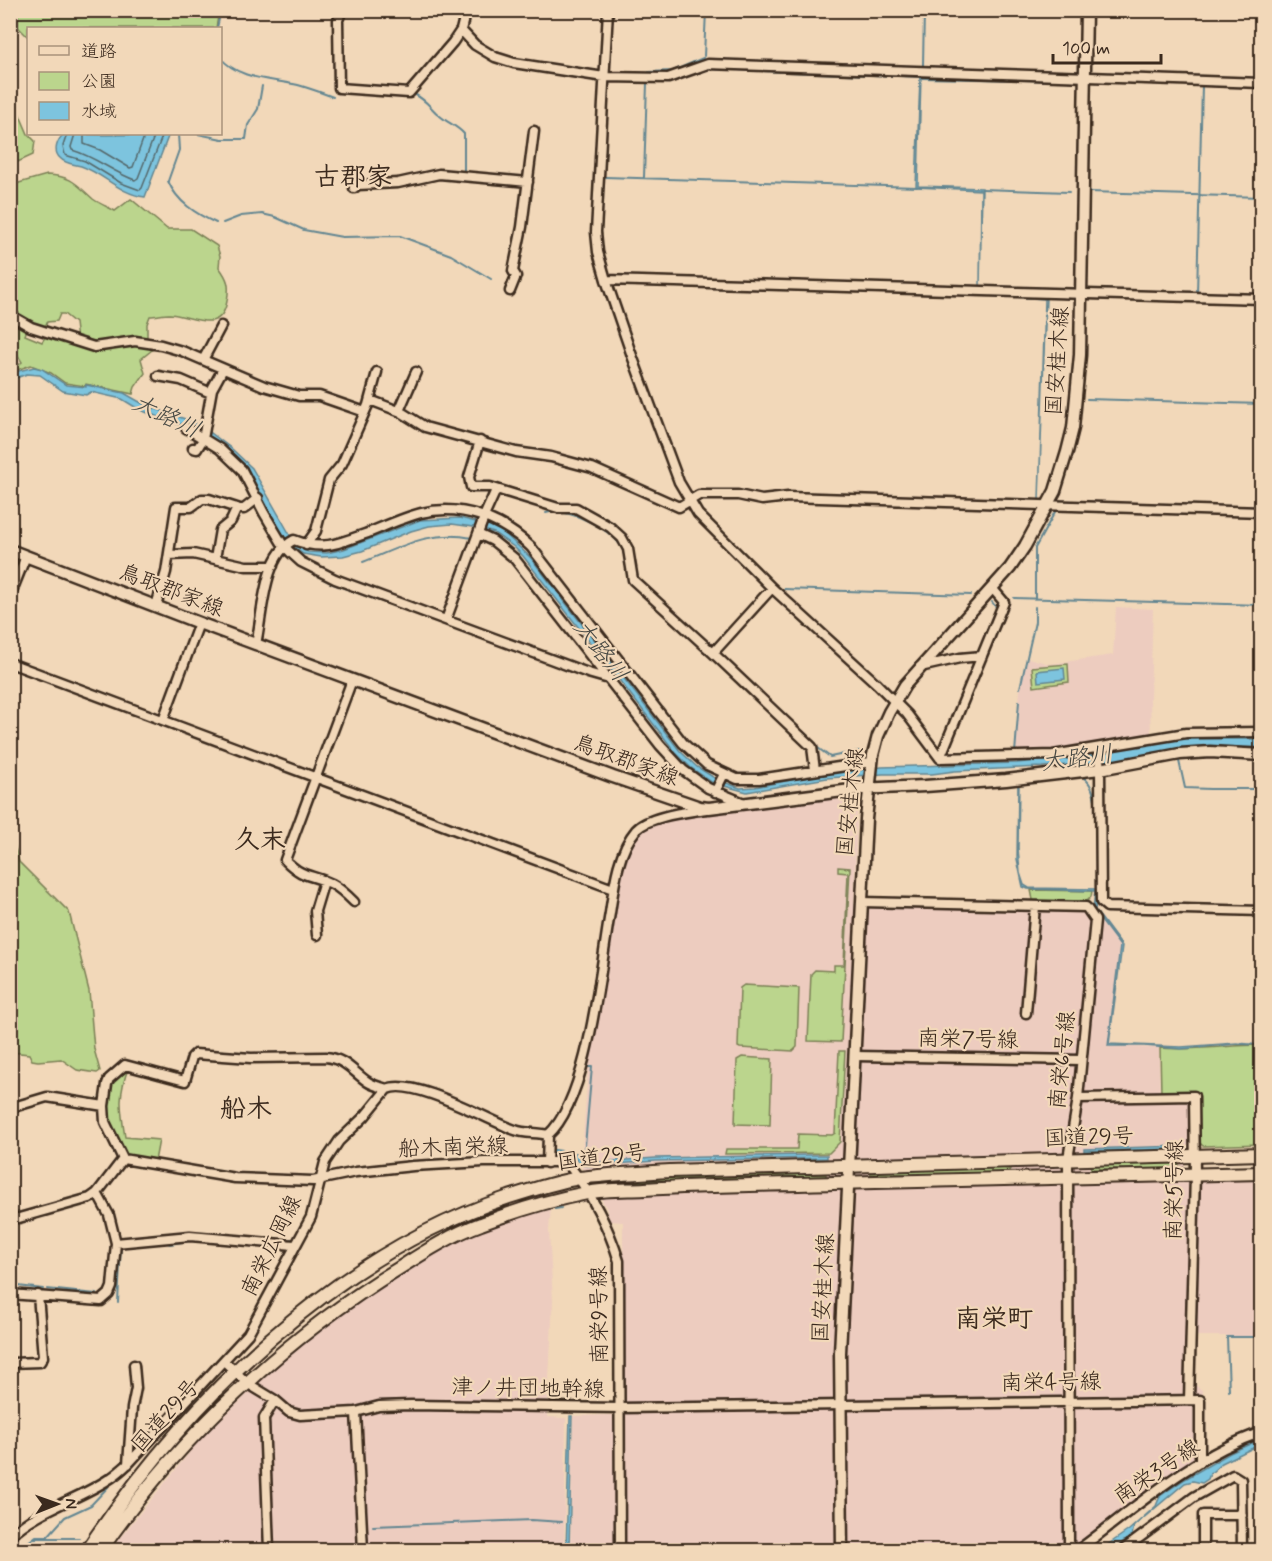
<svg xmlns="http://www.w3.org/2000/svg" width="1272" height="1561" font-family="Mynerve,'Klee One',sans-serif">
<style>
.built{fill:#edccbf}
.green{fill:#bbd58d;stroke:#7b8056;stroke-width:1.5}
.water{fill:#7dc4de;stroke:#638691;stroke-width:1.5}
.lines{fill:none;stroke-linecap:round;stroke-linejoin:round}
.shore{stroke:#55686b;stroke-width:1.5}
.stream{stroke:#638691;stroke-width:2}
.minor-casing{stroke:#3b2a1e;stroke-width:13}
.major-casing{stroke:#3b2a1e;stroke-width:15}
.highway-casing{stroke:#3b2a1e;stroke-width:16}
.minor{stroke:#f2d8b9;stroke-width:8}
.major{stroke:#f2d8b9;stroke-width:10}
.highway{stroke:#f2d8b9;stroke-width:12}
.labels{text-anchor:middle;dominant-baseline:central;stroke-width:4.5;stroke-linejoin:round;paint-order:stroke}
.street-label{font-size:22px;fill:#3b2a1e;stroke:#f2d8b9}
.water-label{font-size:24px;font-style:italic;fill:#484944;stroke:#f2d8b9}
.quarter-label{font-size:26px;font-weight:bold;fill:#3b2a1e;stroke:#f2d8b9}
</style>
<rect width="100%" height="100%" fill="#f2d8b9"/>
<filter id="ink" filterUnits="userSpaceOnUse"><feTurbulence type="fractalNoise" baseFrequency=".0167" numOctaves="2"/><feDisplacementMap in="SourceGraphic" scale="12" xChannelSelector="R" yChannelSelector="G"/><feConvolveMatrix kernelMatrix="1 2 1 2 8 2 1 2 1" color-interpolation-filters="sRGB"/></filter>
<g filter="url(#ink)">
<path class="built" d="M1116 607 1153 609 1150 697 1151 736 1051 752H1016L1020 688 1028 658 1050 664 1113 655Z
M847 796 857 809 854 907 1084 910 1102 917 1122 946 1110 1046 1159 1048 1160 1100 1185 1099 1191 1104V1141L1184 1149 1185 1181 1261 1179V1336H1193L1191 1382 1203 1391 1202 1453 1141 1496 1071 1550H624L623 1222 610 1221 606 1207 581 1166 588 1069 584 1067 619 875 631 843 642 827 667 818Z
M551 1208 549 1230 553 1301 547 1417 566 1418 564 1550H110L202 1437 276 1367 326 1324 393 1275 439 1250 491 1226Z
M611 1415 616 1419 615 1550H570L573 1416Z"/>
<path class="green" d="M16 11H219L216 28H28V37L18 27V15Z
M10 92 28 134 35 141 33 155 11 165Z
M47 175C72 176 76 184 93 199 100 204 108 207 115 211L131 199 167 229H191L217 246 220 256 219 267C228 279 230 285 227 301 221 336 192 315 169 314 163 314 156 316 150 316L147 324V341L106 345 77 340 75 323 64 314H60L57 321 47 322 44 330 11 314 10 188 19 183Z
M17 322 28 327 25 335 42 342 47 334C81 344 115 345 150 344L152 350 141 359 145 373 135 387 133 394 86 384 85 386 65 383 51 373 31 365 11 372V368L14 369 22 362 11 344 10 323Z
M1068 664 1069 682 1034 687 1032 667Z
M10 830 19 862 69 912 89 991 94 1049 100 1071 97 1073 77 1070 61 1059 38 1061 32 1060 29 1054 11 1052Z
M838 867 850 868 841 1042 808 1041 811 974 815 970 834 971V965H844L848 873 838 872Z
M1031 890 1091 891H1092L1091 897 1087 901 1033 900Z
M744 985 799 988 797 1047 793 1051 740 1048 738 1047 740 988Z
M1261 1045V1144L1203 1146 1197 1140 1196 1092 1161 1093 1160 1048C1193 1051 1228 1045 1261 1045Z
M839 1051H845L840 1142 829 1153 725 1154 726 1149H797L798 1134 832 1135 835 1133Z
M742 1057 772 1059 770 1125 735 1124 737 1060Z
M129 1066C118 1095 120 1107 125 1137L159 1140 155 1161 122 1153 117 1145 106 1114 109 1082Z
M1127 1162 1178 1164 1181 1168 1180 1170C1150 1170 1121 1168 1091 1169L1090 1164Z
M983 1166 1010 1169 1006 1175 938 1176 910 1174H871L870 1169Z
M826 1174V1178L696 1182 655 1180 614 1184V1180L657 1176Z"/>
<path class="water" d="M703 69 921 76 918 186 982 188 980 287 981 190 916 187 920 77Z
M64 134 105 135 169 134 145 197C120 194 104 174 81 166 74 164 65 164 60 158 52 151 58 139 64 134Z
M978 295 1046 297 1039 500 1045 299Z
M34 367 42 369 66 385 86 387V385L124 393 145 405 188 420 203 427 232 449 252 468 289 533 293 544 308 552 327 553 344 549 420 520 460 518 488 525 503 532 531 558 680 751 697 767 716 779 740 788 755 787 827 773 882 767 1017 763 1065 758 1176 739H1261V747L1184 748 1113 761 1043 767 955 771 932 774H883L827 778 747 792 713 783 690 767 676 753 523 556 514 547 494 533 473 527 452 524 429 526 411 531 362 551 343 556 321 557 303 554 285 541 246 470 188 428 140 410 122 399 91 392 86 395 63 391 40 375 27 374 11 380V373Z
M1064 668 1065 679 1038 682 1037 671Z
M1018 783H1019L1018 848 1020 873 1024 885 1029 888 1097 889 1095 910 1122 946 1109 1044 1181 1047 1237 1043 1261 1045 1237 1044 1181 1049 1144 1046H1108L1120 946 1093 910 1095 891 1028 889 1023 887 1017 859Z
M1183 1146V1149L1084 1151V1149Z
M550 1149 576 1153 584 1163 656 1158 806 1155H827V1158L656 1161 588 1166 582 1165 574 1156 550 1152Z
M570 1416H572L569 1550H566Z
M1261 1439V1444L1222 1463 1210 1474 1208 1479 1202 1483 1193 1481 1185 1483 1134 1526 1132 1535 1121 1543H1115L1100 1550 1129 1530 1156 1506 1160 1496 1185 1479 1230 1453Z"/>
<g class="lines">
<path class="shore" d="M67 134 63 146 65 155 85 161 121 183 140 190 142 188 163 134
M75 134 71 147 72 150C96 157 112 172 135 180L138 178 155 134
M84 134V144L100 150 130 168 133 167 145 134"/>
<path class="stream" d="M217 28 221 10
M704 56 706 10
M220 57C238 80 273 79 298 85 310 88 322 93 333 97
M923 65 924 10
M649 72 673 71 703 58
M922 78 1074 81
M1093 82 1156 83
M414 94C428 101 430 108 440 116 448 123 457 126 464 134V173
M178 134 179 150 168 181C177 202 196 214 216 223
M198 134 222 139H246L248 125 258 109 262 86
M605 177 917 187
M644 177 647 83
M982 189 1069 192
M1089 192 1262 197
M223 223 241 216 262 214 275 217 304 230 342 237 400 236 451 255 491 279
M1197 295 1202 85 1200 84
M1087 399 1262 404
M546 513C567 507 609 528 621 546 624 552 625 558 625 565
M363 562C401 547 431 529 472 538
M301 567 333 584 444 624
M637 577 661 600
M784 589 971 595
M1014 598 1262 605
M1035 599V548L1056 510 1112 511
M992 602 996 607
M595 679 609 684
M1020 688 1035 622V607
M789 719 810 739
M818 748 830 757 859 751
M1015 753 1019 701
M1179 761 1185 788 1210 789
M1080 776C1100 783 1096 823 1096 842
M1210 789H1262
M616 898 618 887
M126 1061 151 1067
M110 1072 120 1064
M359 1080 364 1085 372 1089
M30 1098 40 1094H45
M94 1101 99 1100 106 1076
M11 1102 20 1101
M584 1157 592 1067H587L589 1054
M318 1206 322 1193
M555 1209 561 1208
M275 1239H293
M165 1242 170 1244 195 1240
M10 1285 43 1289
M47 1289 96 1294
M118 1302 121 1246
M1229 1391 1227 1337H1262
M112 1482 137 1461 169 1425
M1196 1502 1234 1480
M1185 1510 1189 1506
M373 1526 532 1520 562 1522
M34 1538H79
M18 1550 36 1536H48L65 1517 91 1505 108 1487"/>
<g class="minor-casing">
<path id="minor" d="M342 10 338 20 339 88 409 93 453 42 461 30 466 10
M608 10 596 232 598 252 606 280 631 353 679 482 698 514 772 588 877 684 907 714 940 758
M461 30 475 45 495 57 514 63 604 77 668 78 708 64 1262 83
M354 188 358 185 398 183 439 174 528 182
M606 280 1262 299
M510 291 516 276 513 271 522 227 534 131
M10 315 31 327 94 347 135 341 161 345 182 351 264 386 299 396H319L365 412
M203 360 221 326
M158 376 181 380 211 393
M370 400 401 412 425 427 516 452 551 457 592 468 679 507 699 495H738L762 500 788 497 1262 512
M399 411 416 372
M186 428 220 449 242 470 264 513 283 545 290 552 301 562 335 579 588 673 609 679
M480 441 469 477 471 487H490L558 508H576L610 527 622 538 628 549 633 580 713 653 812 747 815 770
M193 448 197 449 203 439 212 389 223 369
M478 534 493 541 514 558 660 745 683 770 708 788 744 803
M306 545 316 531 329 480 342 464 368 405 377 372
M169 555 193 554 246 566H273
M215 559 220 530 231 521 237 508
M10 596 26 556
M156 606 166 572 176 507H191L202 499H209L240 509H244L258 498
M446 620 486 512 496 490
M256 644C263 613 263 556 294 540 322 551 338 544 365 534 383 527 402 518 421 513 462 503 502 519 531 547L683 743 707 765 737 779H759L872 762
M713 653 772 588
M10 663 613 889
M920 667 960 658 982 656
M352 680 285 860C305 880 310 873 332 884 340 888 347 895 354 902
M163 720 199 623
M1098 749 1100 769 1101 902 1107 907 1262 911
M940 758 1053 755 1186 733 1262 732
M940 758 1004 602 992 588
M715 792 724 774
M862 902 1086 907 1095 920 1078 1098 1068 1159 1069 1550
M317 935 315 911 324 881
M1026 1013 1035 906
M855 1056 1081 1060
M1078 1098 1194 1096 1195 1174 1189 1400
M10 1108 47 1097 104 1106
M123 1159 235 1178 313 1181 356 1172 413 1166 484 1162H555L569 1165C592 1195 608 1225 619 1261L620 1550
M123 1159 105 1122 104 1106 107 1084 109 1079 125 1065 185 1081 192 1057 195 1054 251 1058 326 1057C346 1059 353 1072 368 1082 374 1086 381 1087 387 1089
M547 1163 548 1135
M10 1218H19L90 1198 97 1193 123 1159
M116 1243 190 1236 294 1245
M10 1294 101 1301 109 1294 112 1287 116 1243 109 1215 97 1193
M224 1361 247 1383 275 1400 289 1412 300 1415 356 1412
M10 1363 40 1362 43 1357 38 1295
M1261 1389H1262
M128 1464 132 1408 136 1388 134 1365
M10 1536C38 1509 78 1500 109 1479 116 1475 122 1469 128 1464L248 1334 311 1217 325 1162 339 1141 365 1116 387 1089C413 1077 488 1120 515 1130 525 1134 537 1132 548 1135 589 1098 600 969 610 913 614 886 618 851 636 830 648 816 688 812 706 809
M269 1550 264 1418 275 1400
M363 1550 356 1412 379 1406 411 1405 620 1408 1200 1400V1462
M1078 1550C1136 1507 1192 1456 1262 1432
M1123 1550 1194 1497 1233 1475 1241 1480 1242 1550
M1203 1550V1515H1242"/>
</g>
<g class="major-casing">
<path id="major" d="M10 550 199 623 613 777 700 807 709 808 859 789 925 786 1006 780 1100 769 1180 754 1210 752 1262 755
M842 1550 840 1353 866 819 873 755 878 736 889 712 905 685 1010 568 1025 546 1055 491 1067 452 1073 428 1080 355 1086 10"/>
</g>
<g class="highway-casing">
<path id="highway" d="M87 1550C187 1401 335 1254 509 1197 531 1190 556 1182 579 1178 609 1174 640 1173 670 1171L1262 1154
M101 1550C178 1438 285 1338 401 1267 426 1251 453 1234 481 1224 515 1211 551 1200 587 1193 605 1189 626 1190 645 1189 708 1185 770 1185 833 1183 976 1179 1119 1176 1262 1173"/>
</g>
<use href="#minor" class="minor"/>
<use href="#major" class="major"/>
<use href="#highway" class="highway"/>
</g>
</g>
<g class="labels">
<g class="street-label">
<text transform="translate(1058 361) rotate(-86)">国安桂木線</text>
<text transform="translate(171 591) rotate(21)">鳥取郡家線</text>
<text transform="translate(626 761) rotate(20)">鳥取郡家線</text>
<text transform="translate(851 802) rotate(-84)">国安桂木線</text>
<text transform="translate(968 1040) rotate(1)">南栄7号線</text>
<text transform="translate(1063 1060) rotate(-84)">南栄6号線</text>
<text transform="translate(1089 1138) rotate(-2)">国道29号</text>
<text transform="translate(453 1148) rotate(-2)">船木南栄線</text>
<text transform="translate(602 1158) rotate(-7)">国道29号</text>
<text transform="translate(1175 1190) rotate(-89)">南栄5号線</text>
<text transform="translate(272 1246) rotate(-64)">南栄広岡線</text>
<text transform="translate(824 1288) rotate(-87)">国安桂木線</text>
<text transform="translate(600 1315) rotate(-91)">南栄9号線</text>
<text transform="translate(1051 1383) rotate(-1)">南栄4号線</text>
<text transform="translate(528 1389) rotate(1)">津ノ井団地幹線</text>
<text transform="translate(166 1416) rotate(-48)">国道29号</text>
<text transform="translate(1157 1472) rotate(-34)">南栄3号線</text>
</g>
<g class="water-label">
<text transform="translate(166 417) rotate(25)">大路川</text>
<text transform="translate(600 651) rotate(52)">大路川</text>
<text transform="translate(1077 759) rotate(-7)">大路川</text>
</g>
<g class="quarter-label">
<text x="353" y="178">古郡家</text>
<text x="260" y="841">久末</text>
<text x="246" y="1110">船木</text>
<text x="994" y="1320">南栄町</text>
</g>
</g>
<rect width="1272" height="1561" fill="none" stroke="#f2d8b9" stroke-width="36"/>
<rect x="18" y="18" width="1236" height="1525" fill="none" stroke="#3b2a1e" stroke-width="2" filter="url(#ink)"/>
<rect x="27" y="27" width="195" height="108" fill="#f2d8b9" stroke="#a9927b" stroke-width="1.5"/>
<rect x="39" y="46" width="30" height="9" fill="#f2d8b9" stroke="#a9927b" stroke-width="1.5"/>
<text x="81" y="57" font-size="18" fill="#3b2a1e">道路</text>
<rect x="39" y="72" width="30" height="18" fill="#bbd58d" stroke="#a9927b" stroke-width="1.5"/>
<text x="81" y="87" font-size="18" fill="#3b2a1e">公園</text>
<rect x="39" y="102" width="30" height="18" fill="#7dc4de" stroke="#a9927b" stroke-width="1.5"/>
<text x="81" y="117" font-size="18" fill="#3b2a1e">水域</text>
<g transform="translate(57 1504) rotate(89)" stroke="#f2d8b9" stroke-width="4.5" paint-order="stroke">
<path d="M0-4.5L10 22L0 15L-10 22Z" fill="#3b2a1e"/>
<text y="-9" font-size="16" font-weight="bold" text-anchor="middle" fill="#3b2a1e">N</text>
</g>
<path d="M1053 54v9h108v-9" fill="none" stroke="#3b2a1e" stroke-width="3"/>
<text x="1062" y="54" font-size="18" fill="#3b2a1e" stroke="#f2d8b9" stroke-width="4.5" paint-order="stroke">100 m</text>
</svg>
